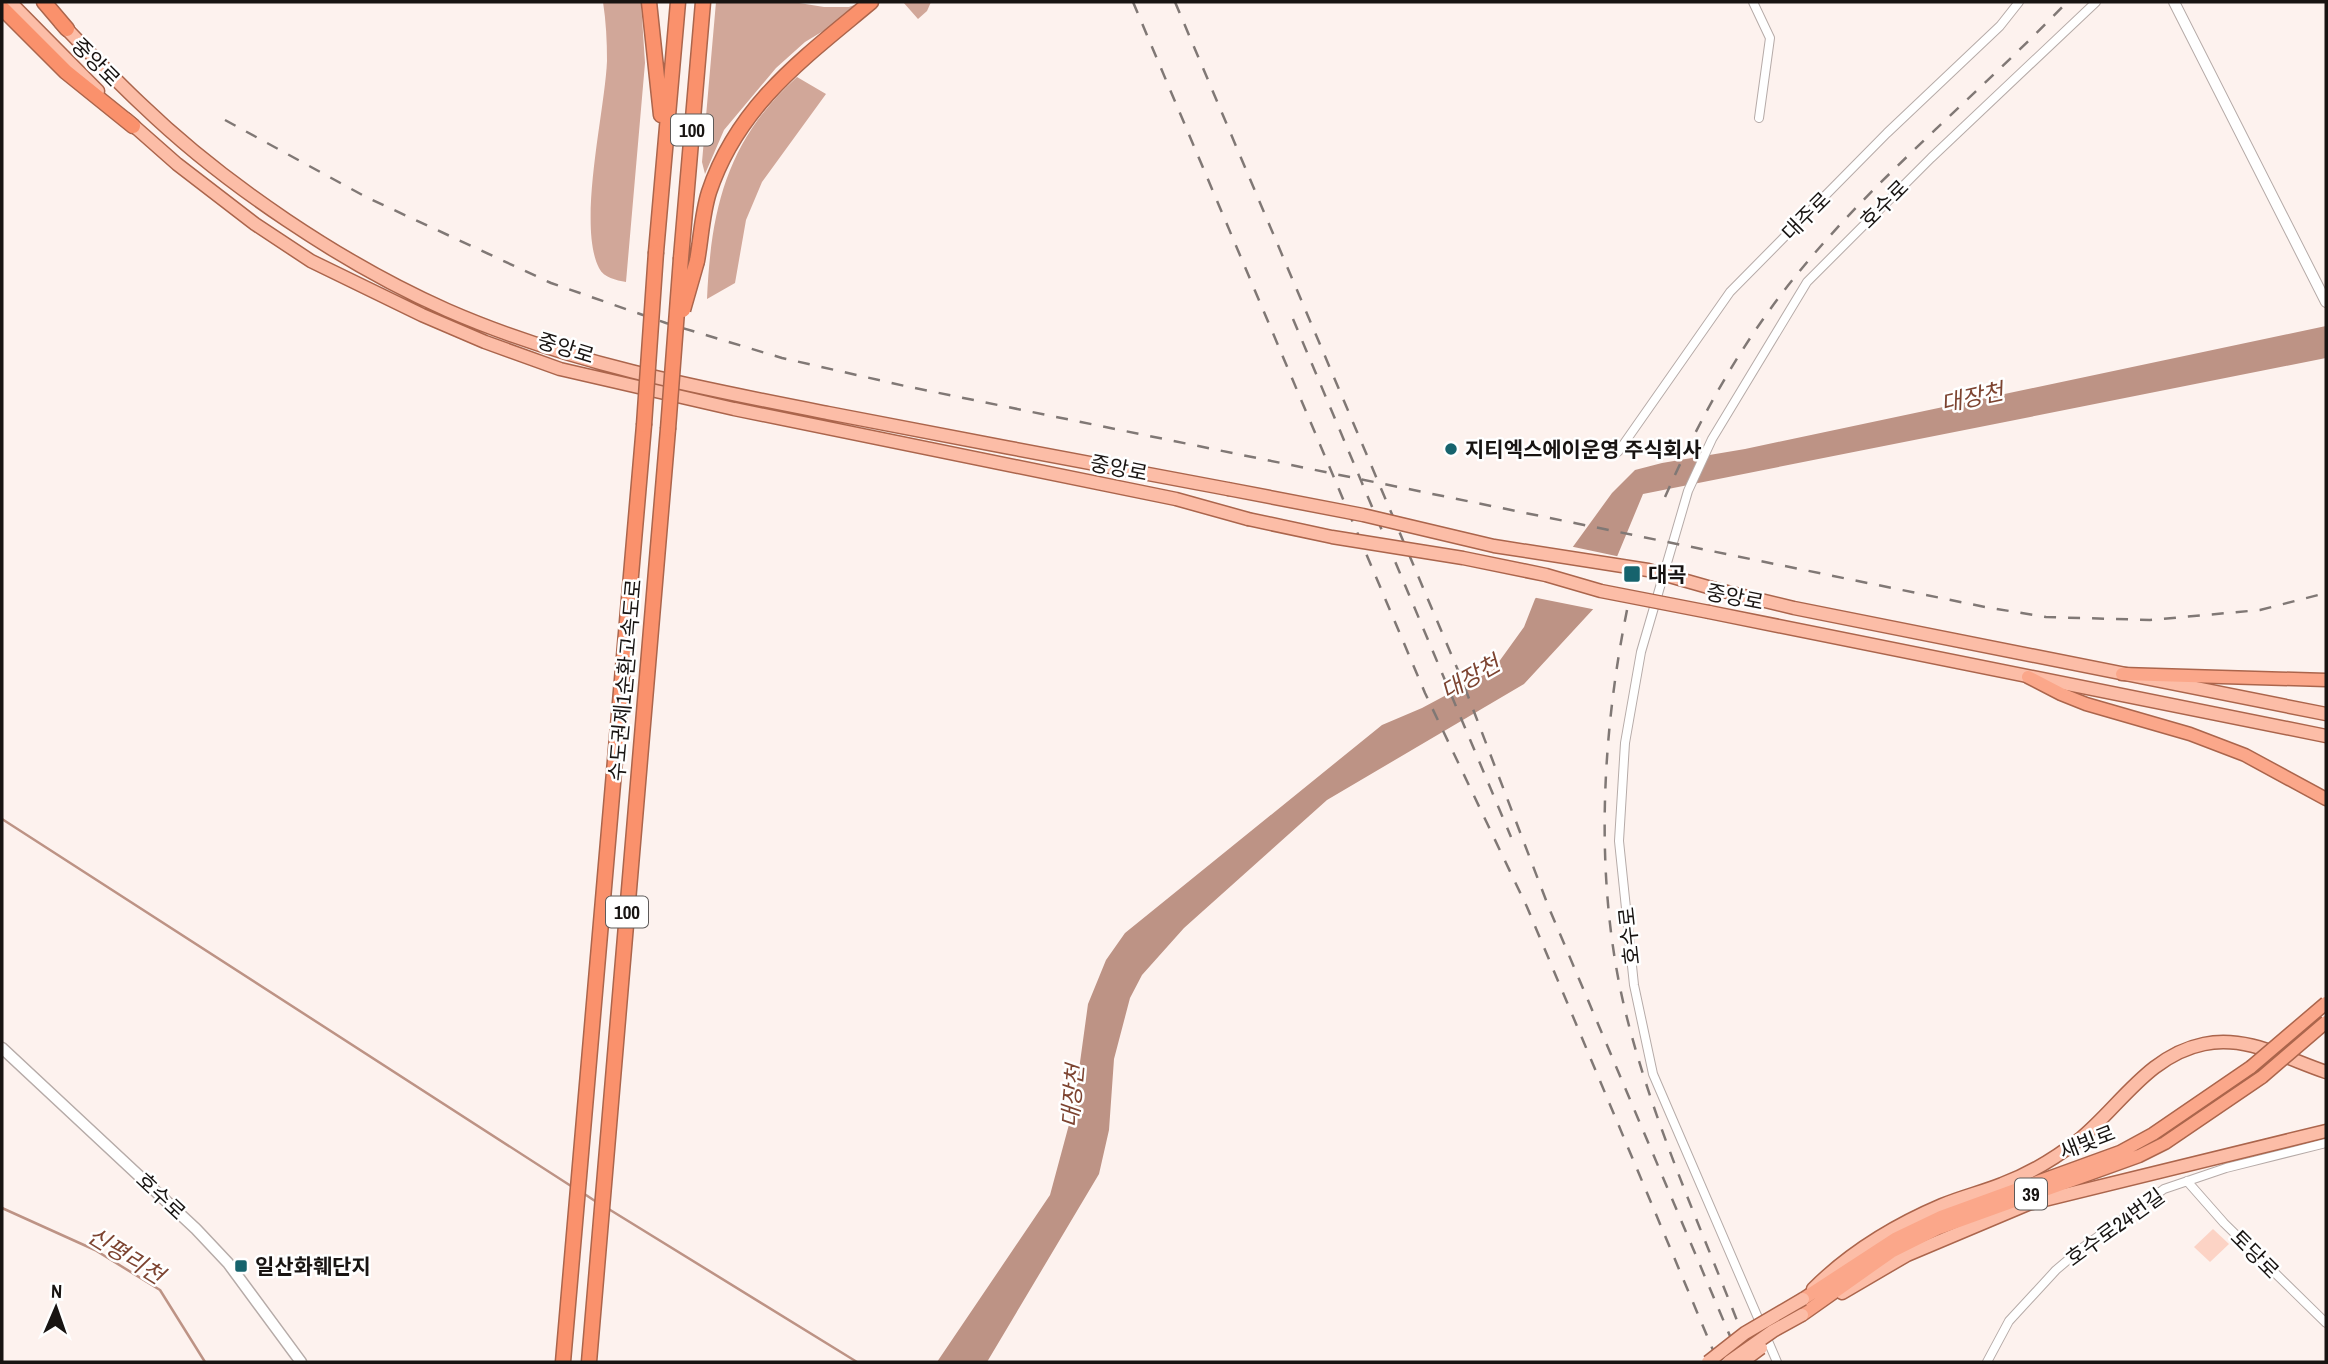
<svg xmlns="http://www.w3.org/2000/svg" width="2328" height="1364" font-family="'Archivo Narrow','Noto Sans KR',sans-serif">
<style>
.green{fill:#fcd3c5}
.forest{fill:#d1a799}
.water{fill:#bd9385}
.pier{fill:#fdf2ee}
.lines{fill:none;stroke-linecap:round;stroke-linejoin:round}
.stream{stroke:#bd9385;stroke-width:2.5}
.minor-casing{stroke:#b6aba8;stroke-width:10}
.tertiary-casing{stroke:#b6aba8;stroke-width:12}
.secondary-casing{stroke:#b6aba8;stroke-width:13}
.primary-casing{stroke:#ab654c;stroke-width:15}
.trunk-casing{stroke:#ab654c;stroke-width:15}
.motorway-casing{stroke:#ab654c;stroke-width:17}
.minor{stroke:#fff;stroke-width:8}
.tertiary{stroke:#fff;stroke-width:10}
.secondary{stroke:#fff;stroke-width:10}
.primary{stroke:#fcbda7;stroke-width:12}
.trunk{stroke:#fba78a;stroke-width:12}
.motorway{stroke:#fa916c;stroke-width:14}
.rail{stroke:#807875;stroke-width:2.5;stroke-dasharray:12 12;stroke-linecap:butt}
.primary-bridge-casing{stroke:#ab654c;stroke-width:15;stroke-linecap:butt}
.trunk-bridge-casing{stroke:#ab654c;stroke-width:15;stroke-linecap:butt}
.motorway-bridge-casing{stroke:#ab654c;stroke-width:17;stroke-linecap:butt}
.primary-bridge{stroke:#fcbda7;stroke-width:12}
.trunk-bridge{stroke:#fba78a;stroke-width:12}
.motorway-bridge{stroke:#fa916c;stroke-width:14}
.poi-dot{fill:#16636d;stroke:#fff;stroke-width:2.5}
.labels{text-anchor:middle;dominant-baseline:central;stroke-width:5;stroke-linejoin:round;paint-order:stroke}
.shield{fill:#fff;stroke:#5d5a59;stroke-width:2}
.shield-label{font-size:19px;font-weight:bold;fill:#181412}
.street-label{font-size:21px;fill:#181412;stroke:#fff}
.poi-label{font-size:21px;font-weight:bold;fill:#181412;stroke:#fff;text-anchor:start}
.water-label{font-size:23px;font-style:italic;fill:#7d4431;stroke:#fff}
</style>
<rect width="100%" height="100%" fill="#fdf2ee"/>
<path class="green" d="M2213 1229 2229 1244 2210 1262 2194 1247Z"/>
<path class="forest" d="M603 2H641L645 63 626 282C616 280 604 278 599 268 577 225 605 111 607 61 607 41 606 21 603 2Z
M716 2H793L824 7H849L862 2 838 22 805 42 776 68 724 130 705 174 702 162Z
M903 2H931L927 11 918 19Z
M797 77 826 94 762 182 746 220 735 283 707 299C711 208 727 140 797 77Z"/>
<path class="water" d="M2326 326V358L1643 494 1597 605 1524 684 1327 800 1184 928 1142 975 1130 998 1114 1059 1109 1130 1099 1174 987 1362H937L1050 1195 1074 1106 1088 1004 1106 960 1125 933 1382 725 1422 708 1493 670 1524 627 1535 599 1612 493 1635 470 1662 463 1745 449Z"/>
<path class="pier" d="M1569 546 1621 557 1597 610 1532 597Z"/>
<g class="lines">
<path class="stream" d="M2 819 571 1186
M583 1193 598 1203
M2 1208 95 1250 160 1290 205 1362
M607 1208 857 1362"/>
<g class="minor-casing">
<path id="minor" d="M1753 2 1770 38 1759 118
M1618 452 1730 292 1887 133 2000 26 2019 2
M2187 1181 2224 1223 2326 1323
M1777 1362 1653 1074 1634 985 1619 841 1625 743 1641 652 1688 491 1712 439 1807 282 1931 158 2096 2
M1987 1362 2009 1321 2056 1270 2082 1248 2164 1189 2226 1168 2326 1143"/>
</g>
<g class="tertiary-casing">
<path id="tertiary" d="M2174 2 2326 302"/>
</g>
<g class="secondary-casing">
<path id="secondary" d="M2 1048 196 1229 228 1263 301 1362"/>
</g>
<g class="primary-casing">
<path id="primary" d="M10 2 98 91
M60 22C87 50 114 79 142 105 224 184 343 264 447 310 568 363 699 388 828 413 961 439 1095 464 1228 489
M126 119 177 164 255 224 311 261 422 315 485 342 560 369 734 409 1176 499 1248 519
M1715 589 1794 608 2326 714
M1709 612 2326 736
M1813 1289C1849 1253 1895 1225 1942 1205 1961 1197 1982 1192 2002 1184 2029 1174 2057 1157 2080 1139 2120 1106 2149 1055 2204 1044 2247 1035 2287 1059 2326 1072
M1842 1293 1907 1255 2028 1204 2326 1131"/>
</g>
<g class="trunk-casing">
<path id="trunk" d="M2122 674 2326 680
M2028 677 2061 694 2086 704 2190 734 2245 755 2326 799
M1803 1299 1895 1239 1941 1217 2120 1152 2153 1134 2251 1067
M1802 1315 1891 1252 1939 1228 2139 1156 2165 1143 2262 1077"/>
</g>
<g class="motorway-casing">
<path id="motorway" d="M44 2 67 29
M649 2 661 115
M2 8 66 72 133 126
M656 252 678 2
M681 258 703 2
M697 261C701 239 702 214 709 192 738 105 804 58 871 2
M563 1362 644 425
M589 1362 668 429"/>
</g>
<use href="#minor" class="minor"/>
<use href="#tertiary" class="tertiary"/>
<use href="#secondary" class="secondary"/>
<use href="#primary" class="primary"/>
<use href="#trunk" class="trunk"/>
<use href="#motorway" class="motorway"/>
<path class="rail" d="M1133 2 1425 693 1527 907 1718 1362
M1175 2 1460 675 1549 908 1741 1362
M225 120 366 197 551 283 666 323 782 358 905 386 1985 607 2046 617 2150 620 2260 610 2326 593
M1293 319 1511 837
M1665 497C1700 418 1740 345 1794 278 1875 177 1978 95 2067 2
M1627 610C1601 739 1594 885 1626 1014 1656 1134 1710 1247 1753 1362"/>
<g class="primary-bridge-casing">
<path id="primary-bridge" d="M1228 489 1363 515 1494 546 1648 570 1715 589
M1248 519 1332 537 1463 558 1546 575 1601 591 1709 612
M1708 1362 1745 1333 1803 1299
M1729 1362 1773 1331 1802 1315
M1742 1362 1761 1348"/>
</g>
<g class="trunk-bridge-casing">
<path id="trunk-bridge" d="M2251 1067 2326 1003
M2262 1077 2326 1022"/>
</g>
<g class="motorway-bridge-casing">
<path id="motorway-bridge" d="M683 310 697 261
M644 425 656 252
M668 429 681 258"/>
</g>
<use href="#primary-bridge" class="primary-bridge"/>
<use href="#trunk-bridge" class="trunk-bridge"/>
<use href="#motorway-bridge" class="motorway-bridge"/>
</g>
<g class="poi-dot">
<circle cx="1451" cy="449" r="7"/>
<rect x="1623" y="565" width="18" height="18" rx="3.5"/>
<rect x="234" y="1259" width="14" height="14" rx="3.5"/>
</g>
<g class="labels">
<g class="shield">
<rect x="671" y="114.5" width="42" height="31" rx="5"/>
<rect x="606" y="896.5" width="42" height="31" rx="5"/>
<rect x="2015" y="1178.5" width="32" height="31" rx="5"/>
</g>
<g class="shield-label">
<text x="692" y="130">100</text>
<text x="627" y="912">100</text>
<text x="2031" y="1194">39</text>
</g>
<g class="street-label">
<text transform="translate(96 62) rotate(45)">중앙로</text>
<text transform="translate(1884 204) rotate(-45)">호수로</text>
<text transform="translate(1806 216) rotate(-45)">대주로</text>
<text transform="translate(566 348) rotate(17)">중앙로</text>
<text transform="translate(1119 468) rotate(11)">중앙로</text>
<text transform="translate(1735 597) rotate(11)">중앙로</text>
<text transform="translate(625 680) rotate(-85)">수도권제1순환고속도로</text>
<text transform="translate(1629 936) rotate(-96)">호수로</text>
<text transform="translate(2087 1142) rotate(-21)">새빛로</text>
<text transform="translate(161 1196) rotate(43)">호수로</text>
<text transform="translate(2115 1227) rotate(-36)">호수로24번길</text>
<text transform="translate(2255 1254) rotate(45)">토당로</text>
</g>
<g class="poi-label">
<text x="1465" y="449">지티엑스에이운영 주식회사</text>
<text x="1648" y="574">대곡</text>
<text x="255" y="1266">일산화훼단지</text>
</g>
<g class="water-label">
<text transform="translate(1972 397) rotate(-12)">대장천</text>
<text transform="translate(1470 677) rotate(-30)">대장천</text>
<text transform="translate(1072 1096) rotate(-85)">대장천</text>
<text transform="translate(126 1255) rotate(32)">신평리천</text>
</g>
</g>
<rect width="2328" height="1364" fill="none" stroke="#181412" stroke-width="7"/>
<g transform="translate(56 1308) rotate(2)" stroke="#ffffff" stroke-width="5" paint-order="stroke">
<path d="M0-5L12 26L0 18L-12 26Z" fill="#181412"/>
<text y="-10" font-size="19" font-weight="bold" text-anchor="middle" fill="#181412">N</text>
</g>
</svg>
